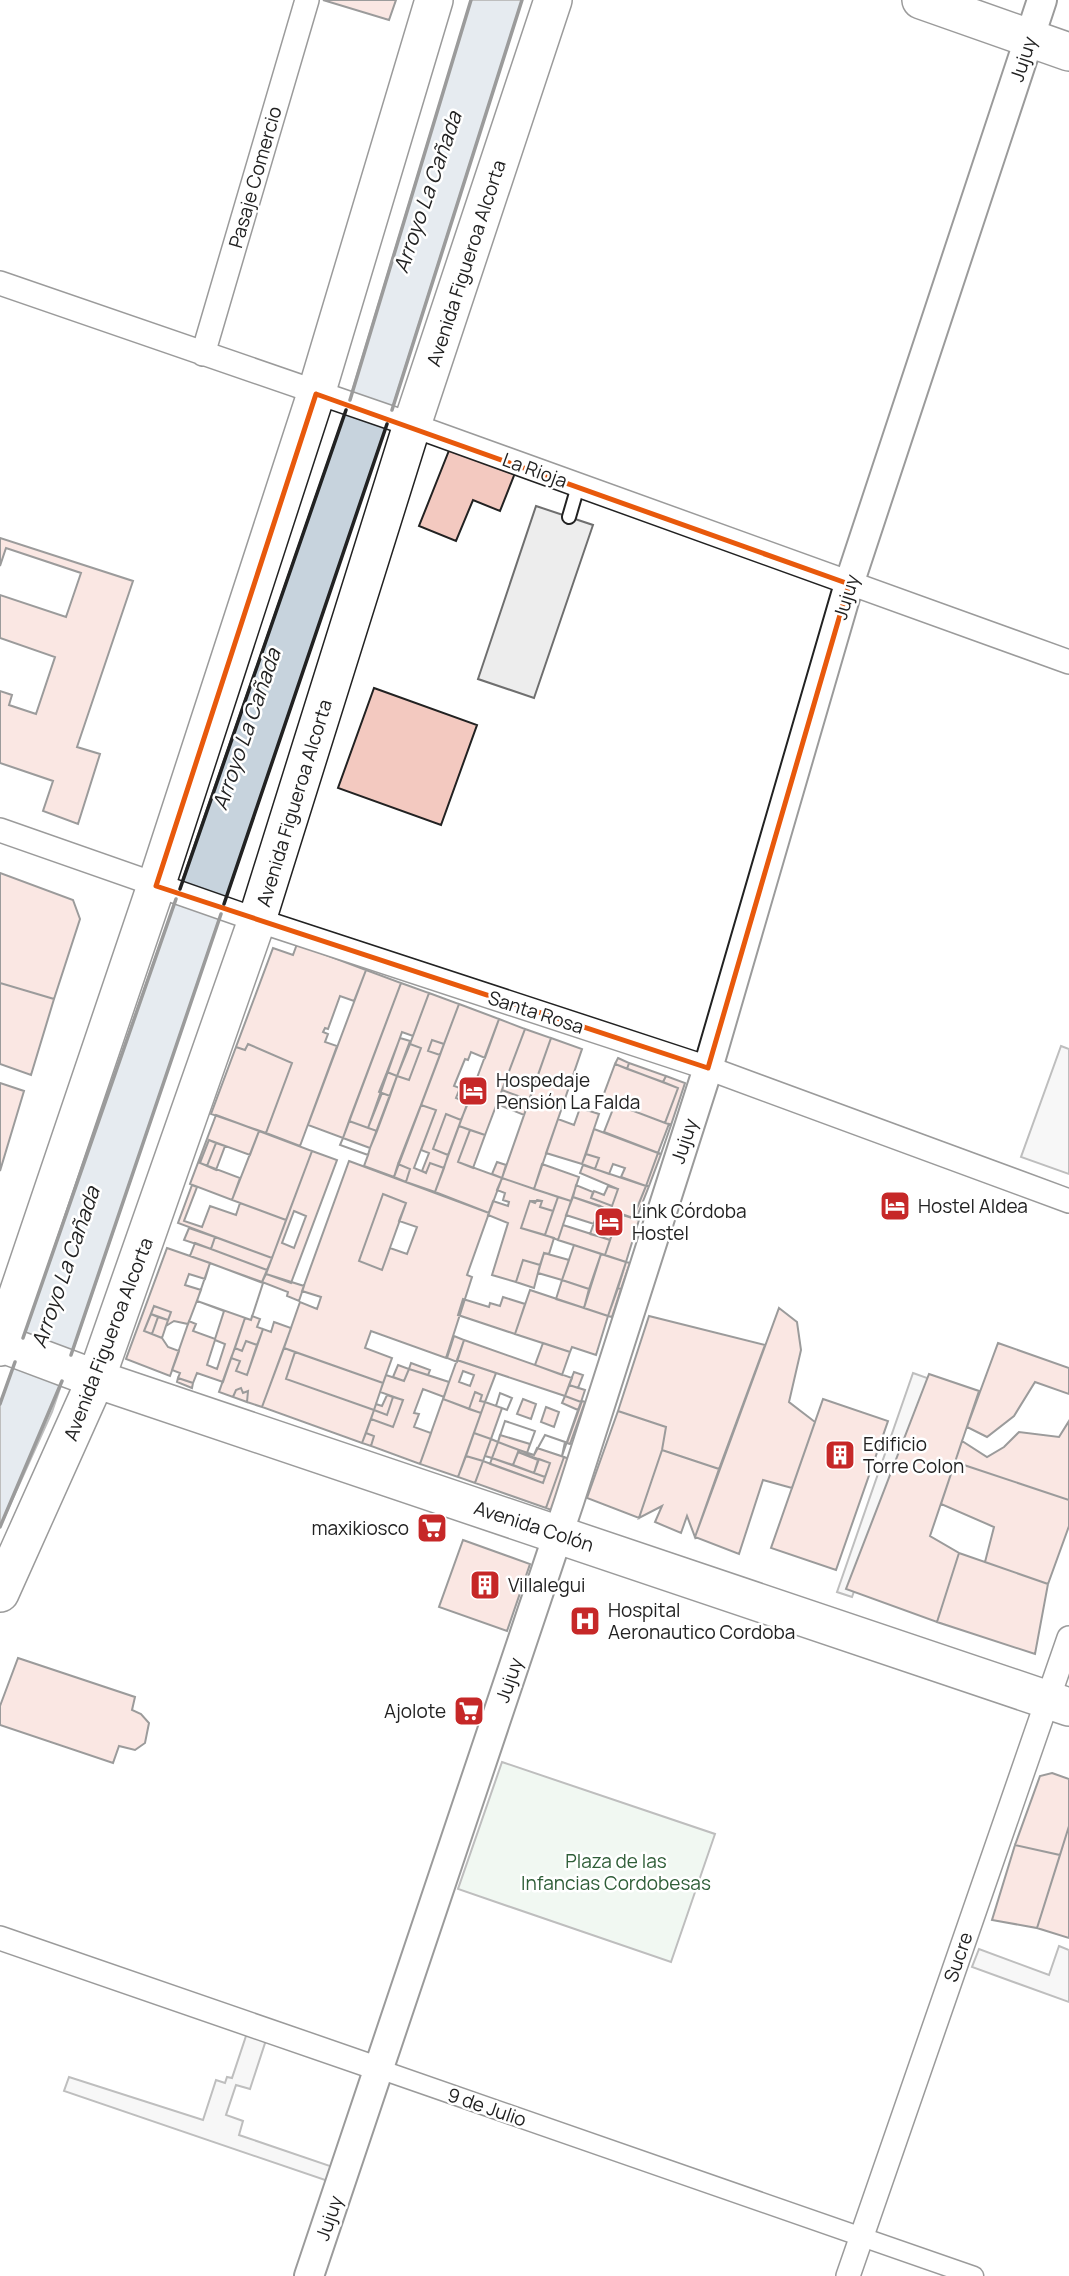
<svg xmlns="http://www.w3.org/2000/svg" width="1069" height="2276" font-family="Manrope,sans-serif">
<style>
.green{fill:#e0efe3;stroke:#6f6f6f;stroke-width:2}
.parking{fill:#ededed;stroke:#6f6f6f;stroke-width:2}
.water{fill:#c7d3dd;stroke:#6f6f6f;stroke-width:2}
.building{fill:#f3c9c0;stroke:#222;stroke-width:2;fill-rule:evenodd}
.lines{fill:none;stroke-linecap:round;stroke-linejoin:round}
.service-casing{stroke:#222;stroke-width:16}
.pedestrian-casing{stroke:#222;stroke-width:21}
.minor-casing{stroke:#222;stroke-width:26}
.tertiary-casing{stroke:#222;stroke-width:32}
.primary-casing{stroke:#222;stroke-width:40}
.service{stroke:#fff;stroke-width:12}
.pedestrian{stroke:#fff;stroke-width:18}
.minor{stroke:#fff;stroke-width:23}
.tertiary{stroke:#fff;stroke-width:28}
.primary{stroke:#fff;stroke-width:37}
.wall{stroke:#222;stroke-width:3.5}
.marked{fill:none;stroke:#e8590c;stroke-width:5;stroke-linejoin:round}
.labels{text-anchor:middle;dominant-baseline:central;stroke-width:5;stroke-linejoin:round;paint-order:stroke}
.street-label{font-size:19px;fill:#222;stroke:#fff}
.poi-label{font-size:19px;fill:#222;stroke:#fff;text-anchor:start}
.park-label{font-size:19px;fill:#2f5e38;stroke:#fff}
.water-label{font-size:21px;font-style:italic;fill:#222;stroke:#fff}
</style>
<rect width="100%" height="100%" fill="#fff"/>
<path class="green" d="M502 1762 715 1834 671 1962 458 1889Z"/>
<path class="parking" d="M536 506 593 525 534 698 478 679Z
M1061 1046 1069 1049V1174L1021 1157Z
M913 1373 930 1379 852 1597 837 1592Z
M1059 1946 1069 1950V2002L972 1967 979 1949 1049 1975Z
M247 2033 266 2040 250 2089 236 2085 226 2115 243 2121 239 2135 333 2167 328 2181 64 2091 69 2077 203 2120 216 2080 225 2083 227 2077 232 2078Z"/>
<path class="water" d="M471 0H522L391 412 52 1412 0 1527V1404L350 398Z"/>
<path class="building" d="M323 0H396L389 20Z
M450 448 515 473 500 511 473 500 456 541 419 526Z
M0 538 133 581 77 747 100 754 78 824 43 811 53 781 0 763V691L12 695 9 705 36 714 55 657 0 638V595L66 617 81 573 6 548 0 566Z
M374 688 477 725 441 825 338 788Z
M0 873 73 900 80 919 54 999 0 983Z
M297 944 366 970 354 1001 340 996 328 1029 325 1028 323 1032 328 1034 325 1042 337 1046 300 1146 266 1133 292 1063 248 1044 245 1050 236 1047 273 948 293 955Z
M366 970 401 983 343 1138 308 1125Z
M0 983 54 999 31 1075 0 1064Z
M401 983 429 993 413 1036 402 1032 368 1128 349 1121Z
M429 993 459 1004 444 1044 432 1040 428 1051 440 1055 394 1177 364 1166 368 1155 340 1145 343 1138 370 1148 397 1076 409 1080 421 1048 410 1044Z
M459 1004 499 1019 485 1058 471 1052 468 1060 465 1059 454 1086 460 1088 456 1098 468 1103 461 1120 446 1114 433 1149 448 1155 444 1168 430 1163 426 1173 422 1171 429 1153 421 1150 436 1110 421 1105Z
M499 1019 525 1029 485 1135 459 1126Z
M525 1029 551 1038 529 1100 502 1090Z
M400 1038 410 1041 397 1076 387 1072Z
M551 1038 582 1049 534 1189 502 1178Z
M432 1040 444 1044 440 1055 428 1051Z
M248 1044 292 1063 266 1133 211 1114 236 1047 245 1050Z
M410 1044 421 1048 409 1080 397 1076Z
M618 1058 629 1063 627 1069 615 1064Z
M629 1063 666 1076 663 1082 627 1069Z
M615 1064 678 1088 665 1123 602 1099Z
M387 1072 397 1076 390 1096 379 1092Z
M666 1076 685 1083 671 1125 665 1123 678 1088 663 1082Z
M0 1083 24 1091 0 1171Z
M502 1090 529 1100 524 1115 497 1104Z
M382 1093 390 1096 377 1131 368 1128Z
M615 1104 671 1125 661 1154 604 1132Z
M421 1105 436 1110 414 1168 426 1173 430 1163 444 1168 435 1192 406 1182 410 1169 398 1164Z
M580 1108 599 1114 582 1164 546 1153 558 1119 574 1125Z
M446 1114 461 1120 448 1155 433 1149Z
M216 1115 259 1131 250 1155 209 1140 200 1163 240 1178 232 1200 190 1184Z
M349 1121 377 1131 370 1148 343 1138Z
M669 1124 671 1125 661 1154 658 1153Z
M459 1126 470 1130 458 1162 502 1178 489 1213 435 1192Z
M594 1129 658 1153 646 1186 621 1177 625 1168 613 1164 609 1174 595 1169 599 1158 586 1154Z
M470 1130 485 1135 473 1168 458 1162Z
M259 1131 312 1151 286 1220 232 1200Z
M343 1138 370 1148 368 1155 340 1145Z
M209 1140 216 1143 207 1166 200 1163Z
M216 1143 225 1146 216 1170 207 1166Z
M312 1151 337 1160 291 1283 266 1274ZM294 1211 306 1216 294 1248 282 1243Z
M658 1153 661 1154 649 1186H646Z
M586 1154 599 1158 595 1169 582 1164Z
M349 1161 489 1213 467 1275 472 1277 446 1358 371 1331 365 1348 392 1358 383 1383 284 1348 300 1302 317 1309 321 1297 302 1291ZM383 1194 406 1203 399 1221 417 1227 407 1254 390 1248 382 1270 359 1261Z
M497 1162 506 1165 502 1178 492 1174Z
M398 1164 410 1169 406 1182 394 1177Z
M542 1164 579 1177 571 1201 534 1189Z
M583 1165 646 1186 633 1218 573 1197 576 1185 593 1192 591 1198 612 1206 618 1189 580 1173Z
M502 1178 558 1197 553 1211 540 1207 542 1201H530L521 1228 554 1238 549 1254 544 1253 540 1265 523 1260 516 1282 492 1275 508 1223 488 1215 493 1201 508 1206 509 1202 503 1200 505 1193 497 1190Z
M192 1185 197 1187 184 1221 202 1227 210 1206 236 1215 240 1203 286 1220 272 1258 178 1223Z
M608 1186 618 1189 612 1206 591 1198 594 1191 604 1195Z
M646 1186H649L636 1219 633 1218Z
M383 1194 406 1203 382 1270 359 1261Z
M558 1197 571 1201 558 1240 545 1235Z
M573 1197 600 1206 594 1224 566 1215Z
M537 1200 542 1201 540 1207 553 1211 545 1235 521 1228 530 1201 535 1203Z
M600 1206 610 1211 601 1237 590 1234Z
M610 1211 619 1214 610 1240 601 1237Z
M619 1214 639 1220 626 1262 605 1255Z
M563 1225 610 1240 605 1255 558 1240Z
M189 1228 215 1237 211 1249 184 1240Z
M215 1237 272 1258 267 1270 211 1249Z
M195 1243 267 1270 262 1282 190 1256Z
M574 1245 601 1254 589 1289 562 1280Z
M167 1248 210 1263 205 1279 189 1274 185 1285 201 1290 188 1324 174 1321 166 1326 171 1312 154 1306 144 1331 162 1338 168 1347 179 1351 170 1376 126 1359Z
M544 1253 569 1260 562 1280 538 1273Z
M601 1254 626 1262 608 1316 584 1308Z
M523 1260 540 1265 534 1288 516 1282Z
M626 1262 630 1263 621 1289 618 1288Z
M210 1263 263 1283 251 1320 245 1318 223 1382 197 1373 193 1383 178 1378 180 1373 172 1370 189 1321 196 1324 193 1331 215 1339 224 1311 197 1301ZM215 1340 225 1344 217 1369 207 1365Z
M210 1263 263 1283 251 1320 197 1301Z
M266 1274 304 1286 299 1301 287 1296 288 1292 262 1282Z
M562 1280 589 1289 584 1308 556 1299Z
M618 1288 621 1289 612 1317 608 1316Z
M530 1290 608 1316 596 1355 572 1347 570 1352 515 1334Z
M503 1297 525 1304 515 1334 458 1315 463 1299 489 1307 490 1303 500 1306Z
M154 1306 171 1312 168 1320 151 1314Z
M779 1308 797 1322 801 1350 789 1402 815 1422 792 1488 763 1480 739 1554 695 1537Z
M151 1314 158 1317 152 1334 144 1331Z
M252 1316 260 1319 257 1327 263 1329 257 1345 246 1341 242 1351 235 1348 245 1318 251 1320Z
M649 1316 765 1345 719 1469 662 1450 666 1427 618 1411Z
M158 1317 168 1320 162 1338 152 1334Z
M274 1322 291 1328 262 1407 247 1402 248 1391 243 1393 241 1388 236 1390 233 1397 219 1392 231 1358 240 1361 236 1371 247 1375 263 1329 271 1332Z
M454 1336 464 1340 457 1362 447 1358Z
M464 1340 572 1378 565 1396 457 1360Z
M246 1341 257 1345 247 1375 236 1371 240 1361 231 1358 235 1348 242 1351Z
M543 1343 570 1352 562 1375 535 1365Z
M998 1343 1069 1368V1394L1035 1382 1014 1416 987 1437 967 1427Z
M284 1348 295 1352 286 1379 374 1410 362 1443 262 1407Z
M295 1352 383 1383 374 1410 286 1379Z
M457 1360 496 1373 485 1402 480 1401 482 1395 475 1392 469 1409 443 1399ZM463 1371 474 1375 470 1386 459 1382Z
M411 1363 430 1370 428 1375 409 1369Z
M398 1365 409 1369 404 1381 393 1377Z
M409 1369 449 1382 444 1397 423 1389 414 1413 419 1414 414 1427 431 1433 420 1464 371 1446 374 1436 366 1433 371 1419 393 1427 403 1400 380 1392 386 1375 404 1381Z
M574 1372 583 1375 578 1388 569 1385Z
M496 1373 565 1396 562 1403 578 1410 562 1456 565 1442 545 1435 534 1455 527 1453 535 1431 505 1421 498 1442 491 1439 502 1408 507 1410 512 1398 500 1393 496 1406 485 1402ZM523 1399 536 1404 531 1419 517 1414ZM546 1407 559 1412 554 1427 541 1422Z
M496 1373 565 1396 562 1403 578 1410 562 1456 565 1442 545 1435 534 1455 527 1453 535 1431 505 1421 498 1442 491 1439 502 1408 507 1410 512 1398 500 1393 496 1406 485 1402Z
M929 1374 979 1391 930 1536 959 1553 937 1622 846 1589Z
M178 1378 193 1383 192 1388 177 1382Z
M569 1385 585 1390 581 1402 565 1396Z
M241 1388 243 1393 248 1391 247 1402 233 1397 236 1390Z
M475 1392 482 1395 480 1401 485 1402 481 1413 469 1409Z
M387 1395 393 1397 387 1415 374 1410 376 1404 382 1406Z
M565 1396 581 1402 578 1410 562 1403Z
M393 1397 403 1400 393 1427 371 1419 374 1410 387 1415Z
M443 1399 481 1413 458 1477 420 1464Z
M823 1399 888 1421 836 1570 771 1548Z
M582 1401 585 1402 570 1444 567 1443Z
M485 1402 502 1408 491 1439 474 1433Z
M618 1411 666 1427 662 1450 639 1518 587 1498Z
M1069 1421V1500L955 1462 962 1441 987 1457 1004 1447 1019 1432 1059 1437Z
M366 1433 374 1436 371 1446 362 1443Z
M474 1433 491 1439 483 1461 466 1456Z
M500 1435 530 1444 527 1453 498 1442Z
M491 1439 498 1442 492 1458 485 1456Z
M498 1442 519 1450 513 1465 492 1458Z
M537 1448 564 1457 546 1508 475 1483 483 1461 543 1483 550 1463 518 1452 519 1450 534 1455Z
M662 1450 719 1469 695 1537 687 1516 681 1533 655 1522 662 1506 639 1518Z
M518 1452 538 1460 534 1473 513 1465Z
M466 1456 483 1461 475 1483 458 1477Z
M564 1457 572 1460 554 1511 546 1508Z
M492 1458 545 1477 543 1483 490 1464Z
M539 1459 550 1463 545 1477 534 1473Z
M955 1462 1069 1500V1526L1048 1584 985 1562 994 1527 941 1504Z
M463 1540 530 1564 507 1631 439 1607Z
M959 1553 1048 1584 1035 1654 937 1622Z
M18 1658 135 1697 132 1710 141 1714 149 1723 145 1743 135 1750 119 1746 113 1763 0 1725V1706Z
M1052 1773 1069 1779V1826L1060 1855 1015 1845 1040 1776Z
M1069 1826V1938L1037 1928Z
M1015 1845 1060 1855 1037 1928 992 1920Z"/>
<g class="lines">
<g class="service-casing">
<path id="service" d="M569 517 578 486"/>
</g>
<g class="pedestrian-casing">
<path id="pedestrian" d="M379 2069 974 2276"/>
</g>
<g class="minor-casing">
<path id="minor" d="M0 283 412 425 1069 662
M203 354 307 0
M0 830 257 920 708 1068 1069 1201
M0 1938 379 2069
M848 2276 1069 1638"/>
</g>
<g class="tertiary-casing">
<path id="tertiary" d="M309 2276 569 1502 708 1068 849 584 1042 0"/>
</g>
<g class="primary-casing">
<path id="primary" d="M921 0 1069 52
M0 1343 96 1379 1069 1707
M0 1347 156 886 316 394 434 0
M0 1593 96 1379 257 920 412 425 553 0"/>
</g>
<use href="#service" class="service"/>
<use href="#pedestrian" class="pedestrian"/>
<use href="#minor" class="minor"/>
<use href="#tertiary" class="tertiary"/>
<use href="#primary" class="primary"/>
<path class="wall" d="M350 400 471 0
M392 410 522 0
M180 889 346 410
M224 904 387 424
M23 1338 176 899
M71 1355 221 914
M0 1404 15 1362
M0 1527 62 1381"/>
</g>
<path d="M0 0H1069V2276H0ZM316 394 849 584 708 1068 156 886Z" fill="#fff" fill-opacity=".55" fill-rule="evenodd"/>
<path class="marked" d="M316 394 849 584 708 1068 156 886Z"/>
<defs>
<g id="hotel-square" transform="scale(1.575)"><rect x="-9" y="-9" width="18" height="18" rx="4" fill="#c62828" stroke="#fff"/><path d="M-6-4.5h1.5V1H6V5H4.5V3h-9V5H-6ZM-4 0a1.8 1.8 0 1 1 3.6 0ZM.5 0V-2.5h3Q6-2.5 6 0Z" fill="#fff"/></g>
<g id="building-square" transform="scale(1.575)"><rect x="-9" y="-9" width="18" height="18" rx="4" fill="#c62828" stroke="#fff"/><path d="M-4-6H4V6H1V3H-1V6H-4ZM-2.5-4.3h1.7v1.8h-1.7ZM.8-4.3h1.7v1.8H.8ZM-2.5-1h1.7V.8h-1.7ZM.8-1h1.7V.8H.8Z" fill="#fff"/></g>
<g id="supermarket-square" transform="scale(1.575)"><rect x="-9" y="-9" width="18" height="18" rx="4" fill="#c62828" stroke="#fff"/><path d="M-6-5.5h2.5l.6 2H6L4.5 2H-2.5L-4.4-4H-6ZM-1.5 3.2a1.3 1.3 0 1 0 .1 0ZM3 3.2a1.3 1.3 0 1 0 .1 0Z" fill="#fff"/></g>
<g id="hospital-square" transform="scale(1.575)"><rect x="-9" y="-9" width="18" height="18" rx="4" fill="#c62828" stroke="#fff"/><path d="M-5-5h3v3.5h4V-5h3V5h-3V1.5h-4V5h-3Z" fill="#fff"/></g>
</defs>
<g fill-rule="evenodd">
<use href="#hotel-square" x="473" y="1091"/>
<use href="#hotel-square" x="895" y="1206"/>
<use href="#hotel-square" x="609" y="1222"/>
<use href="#building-square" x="840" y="1455"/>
<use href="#supermarket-square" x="432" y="1528"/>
<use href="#building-square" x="485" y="1585"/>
<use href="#hospital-square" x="585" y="1621"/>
<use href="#supermarket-square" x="469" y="1711"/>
</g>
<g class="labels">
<g class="street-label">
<text transform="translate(1023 59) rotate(-72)">Jujuy</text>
<text transform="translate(255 177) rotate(-74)">Pasaje Comercio</text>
<text transform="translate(466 263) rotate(-72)">Avenida Figueroa Alcorta</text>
<text transform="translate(535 470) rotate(20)">La Rioja</text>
<text transform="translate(846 597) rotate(-73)">Jujuy</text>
<text transform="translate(294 803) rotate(-73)">Avenida Figueroa Alcorta</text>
<text transform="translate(536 1012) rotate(18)">Santa Rosa</text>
<text transform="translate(684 1141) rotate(-72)">Jujuy</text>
<text transform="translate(108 1339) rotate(-69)">Avenida Figueroa Alcorta</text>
<text transform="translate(534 1526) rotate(18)">Avenida Colón</text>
<text transform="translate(509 1680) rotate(-71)">Jujuy</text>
<text transform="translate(958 1957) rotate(-71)">Sucre</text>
<text transform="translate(487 2107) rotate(19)">9 de Julio</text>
<text transform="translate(329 2218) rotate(-71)">Jujuy</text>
</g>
<g class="poi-label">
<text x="496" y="1080">Hospedaje<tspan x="496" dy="22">Pensión La Falda</tspan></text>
<text x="918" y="1206">Hostel Aldea</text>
<text x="632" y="1211">Link Córdoba<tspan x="632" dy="22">Hostel</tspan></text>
<text x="863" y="1444">Edificio<tspan x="863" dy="22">Torre Colon</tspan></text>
<text x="409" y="1528" text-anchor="end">maxikiosco</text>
<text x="508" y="1585">Villalegui</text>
<text x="608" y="1610">Hospital<tspan x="608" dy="22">Aeronautico Cordoba</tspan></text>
<text x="446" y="1711" text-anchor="end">Ajolote</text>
</g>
<g class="park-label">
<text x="616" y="1861">Plaza de las<tspan x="616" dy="22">Infancias Cordobesas</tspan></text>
</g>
<g class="water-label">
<text transform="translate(427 192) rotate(-71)">Arroyo La Cañada</text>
<text transform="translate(246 729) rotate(-71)">Arroyo La Cañada</text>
<text transform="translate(65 1267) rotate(-71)">Arroyo La Cañada</text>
</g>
</g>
</svg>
